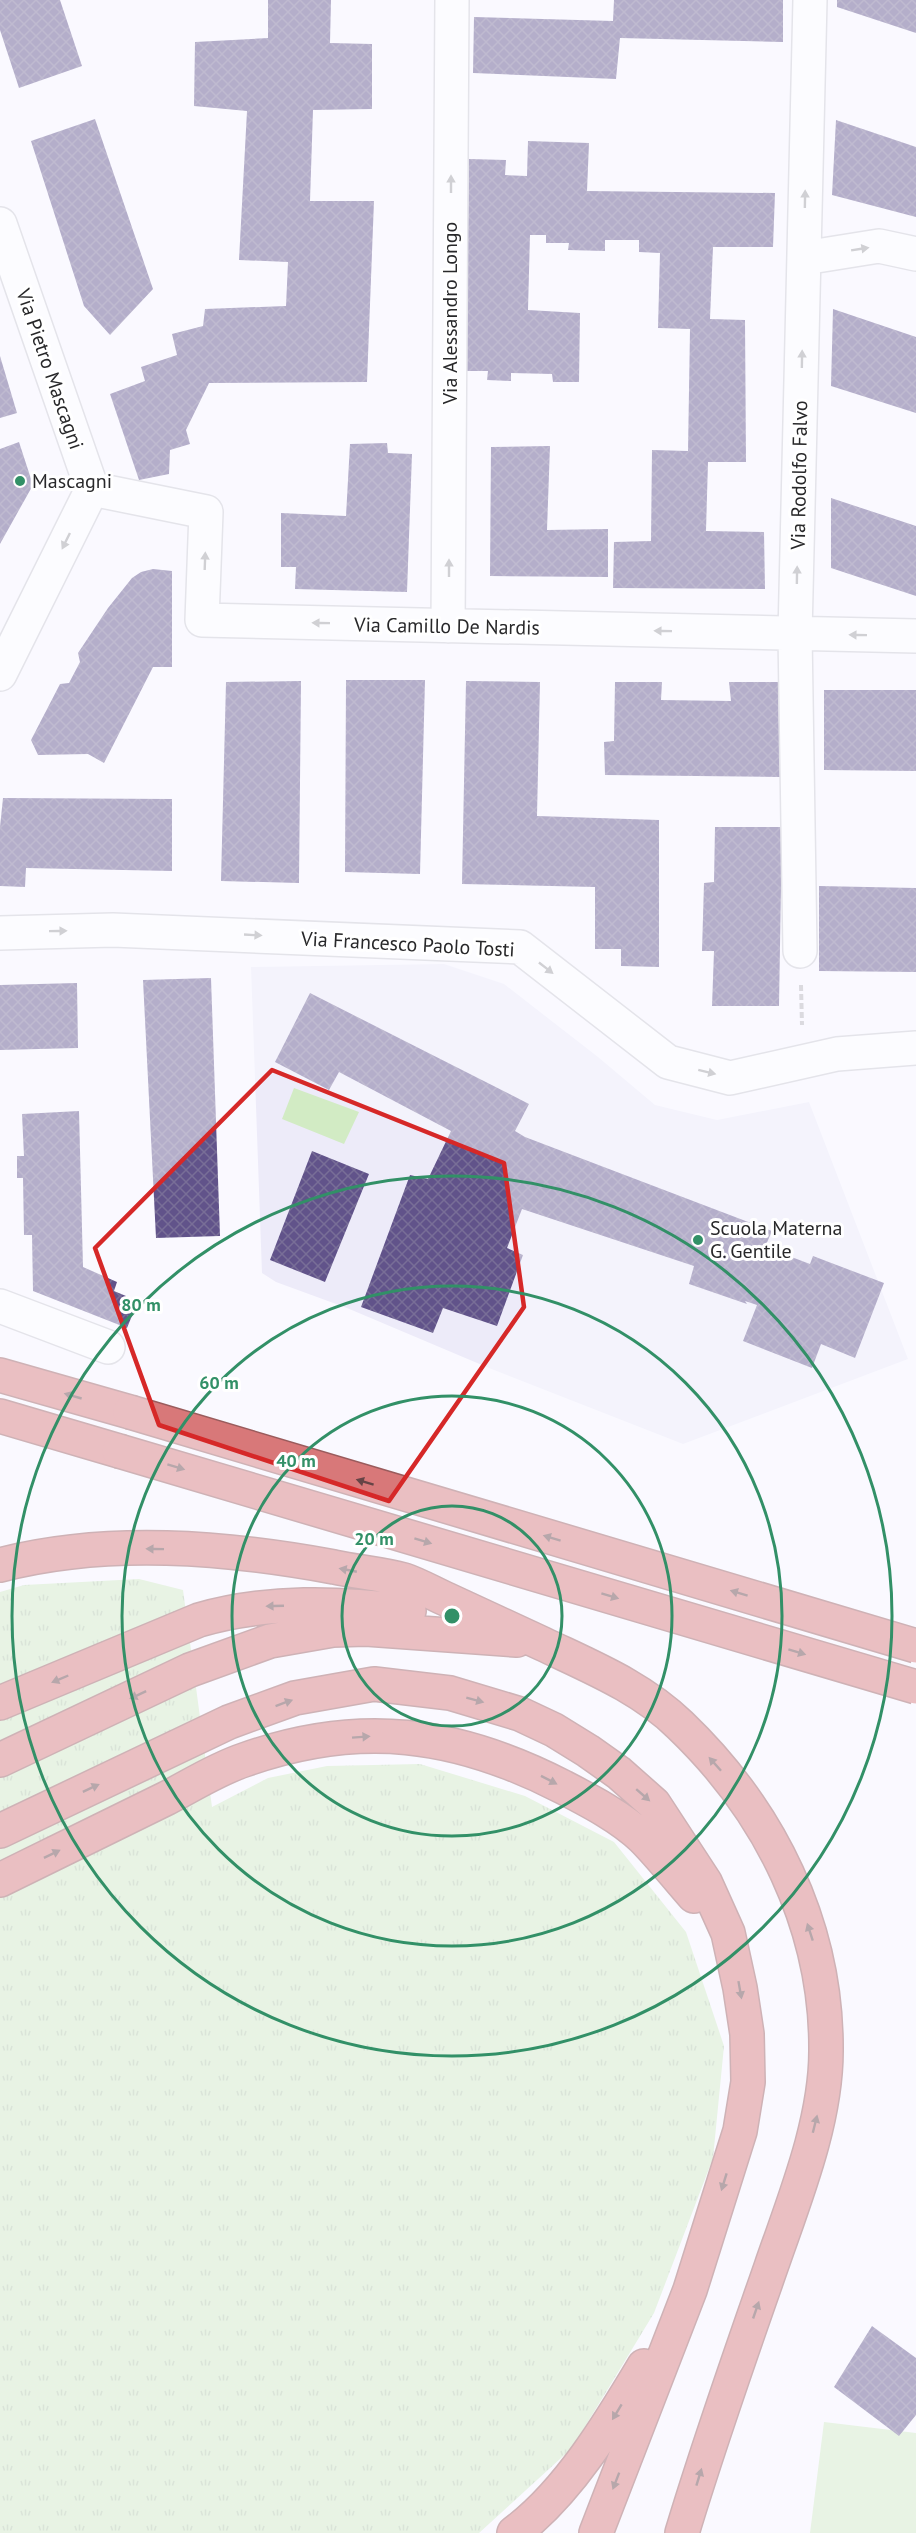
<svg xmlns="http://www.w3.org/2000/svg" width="916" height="2533" font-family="'PT Sans',sans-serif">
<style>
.built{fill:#edebf9}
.grass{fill:url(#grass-tufts)}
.park{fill:#d2ebc4}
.building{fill:url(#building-cross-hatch)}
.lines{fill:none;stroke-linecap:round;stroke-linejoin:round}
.street-casing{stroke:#cbcad1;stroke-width:36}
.secondary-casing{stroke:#cbcad1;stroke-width:36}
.highway-casing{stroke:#9a5c5d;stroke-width:36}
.path{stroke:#b5b4b9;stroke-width:4;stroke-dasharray:6 3;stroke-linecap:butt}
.street{stroke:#fff;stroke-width:33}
.secondary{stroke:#fff;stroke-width:33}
.highway{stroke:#d87879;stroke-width:33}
.highway-bridge-casing{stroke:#9a5c5d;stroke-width:36;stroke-linecap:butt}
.highway-bridge{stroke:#d87879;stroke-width:33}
.oneway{fill:#9e9e9f}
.oneway2{fill:#664446}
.marked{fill:none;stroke:#d62828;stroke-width:4.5;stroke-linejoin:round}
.ring{fill:none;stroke:#329067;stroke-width:3}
.poi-dot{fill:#329067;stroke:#fff;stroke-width:2}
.labels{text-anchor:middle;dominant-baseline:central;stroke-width:6;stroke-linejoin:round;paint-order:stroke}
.street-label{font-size:20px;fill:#28282a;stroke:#fff}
.poi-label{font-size:20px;fill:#28282a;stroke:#fff;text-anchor:start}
.centre{fill:#329067;stroke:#fff;stroke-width:3}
.ring-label{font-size:18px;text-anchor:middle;font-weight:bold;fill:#329067;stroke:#fff;stroke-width:6;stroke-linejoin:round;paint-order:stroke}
</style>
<defs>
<pattern id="grass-tufts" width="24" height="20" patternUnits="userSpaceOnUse" patternTransform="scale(1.5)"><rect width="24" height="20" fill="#d2ebc4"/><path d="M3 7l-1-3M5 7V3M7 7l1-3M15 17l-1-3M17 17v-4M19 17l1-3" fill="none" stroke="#b4caa9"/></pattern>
<pattern id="building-cross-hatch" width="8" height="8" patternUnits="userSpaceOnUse" patternTransform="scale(1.5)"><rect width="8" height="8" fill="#61538a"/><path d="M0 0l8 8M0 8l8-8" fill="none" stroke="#786e97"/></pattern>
</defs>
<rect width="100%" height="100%" fill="#faf9ff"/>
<path class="built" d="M444 964 504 984 598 1057 655 1105 717 1120 809 1102 908 1359 683 1444 489 1368 347 1308 276 1282 262 1273 251 967Z"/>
<path class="grass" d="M139 1579 183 1590 212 1807 268 1778 327 1766 420 1764 525 1796 614 1842 686 1932 724 2046 713 2158 654 2313 572 2448 479 2533H0V1592L24 1585Z"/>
<path class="park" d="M294 1088 359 1112 344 1144 282 1119Z
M824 2422 916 2433V2533H810Z"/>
<path class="building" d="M0 0H60L82 66 19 88 0 30Z
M268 0H331L330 43 372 44V109L313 110 310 201H374L367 382 209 383 186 430 190 444 170 450 169 474 139 480 110 394 145 381 141 367 177 355 172 334 203 326 205 309 286 306 288 262 239 260 247 111 194 106 195 42 268 38Z
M614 0H783V42L620 38 616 79 473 73 474 17 613 21Z
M837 0H916V33L837 7Z
M95 119 153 289 110 335 84 306 31 141Z
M836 120 916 147V217L832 195Z
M528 141 589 143 587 191 775 193 773 247H713L710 319 745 320 746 462H708L706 531 764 532 765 589 613 588 614 542 651 541 652 450 688 451 690 329 658 328 660 253 639 252V240H605V251L568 250 569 243H546V235H530L528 310 580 313 579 382H553L552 374 511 373V381L487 380 488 371H466L469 159 506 160 505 175 527 176Z
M833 309 916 337V413L831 386Z
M0 356 17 413 0 418Z
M19 442 33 485 0 544V449Z
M387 443 388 453 412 454 407 592 295 589 296 567H281V513L346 516 350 444Z
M550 446 547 530 608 529V577L490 576 491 447Z
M831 498 916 526V596L831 568Z
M153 569 172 571V667H153L104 763 88 754 38 755 31 740 60 684 69 683 80 662 78 653 108 608 132 578 141 572Z
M346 680H425L420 874 345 872Z
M301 681 299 883 221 881 226 682Z
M466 681 540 682 537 816 659 820V967L621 966V949H595V887L462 884Z
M615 682H662L661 700 731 701 729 682H778L780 777 605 775 604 742 614 741Z
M824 690H916V771L824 770Z
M3 798 172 799V871L26 868 25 887 0 886V827Z
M715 827H782L779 1006H712L714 951H702L704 883 714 882Z
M819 886 916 888V972L819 971Z
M211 978 220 1236 156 1238 143 980Z
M77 983 78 1048 0 1050V985Z
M310 993 529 1104 515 1131 525 1137 772 1231 765 1247 810 1264 813 1256 884 1283 855 1358 821 1344 812 1368 743 1341 757 1305 745 1301 747 1304 689 1284 694 1266 522 1209 507 1248 523 1255 497 1326 443 1308 433 1333 361 1307 410 1175 428 1179 451 1131 339 1072 329 1090 275 1062Z
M79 1111 83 1267 117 1282 114 1291 138 1301 127 1328 33 1291 32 1235H24L23 1178H17V1156H24L22 1114Z
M312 1151 369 1174 325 1282 270 1260Z
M872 2326 916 2358V2415L899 2436 834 2387Z"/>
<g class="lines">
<g class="street-casing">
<path id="street" d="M804 258 879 246 916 254
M92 489 206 512 202 620 916 636
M448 626 452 0
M800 951 795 634 810 0
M0 1306 108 1347"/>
</g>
<g class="secondary-casing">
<path id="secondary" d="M0 224 92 489 0 674
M0 933 113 930 520 947 668 1062 730 1078 837 1054 916 1048"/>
</g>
<g class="highway-casing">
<path id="highway" d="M0 1375 130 1412
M0 1416 119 1451
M0 1565C108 1537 225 1547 334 1567 357 1572 382 1574 404 1580 419 1585 434 1594 448 1600 480 1615 511 1629 543 1644 591 1667 641 1687 680 1725 770 1811 827 1926 826 2051 826 2123 794 2200 771 2267 740 2356 709 2443 682 2533
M0 1703 199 1620C268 1600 339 1603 409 1611
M0 1760 190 1670 270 1641 333 1630 366 1629 517 1640
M0 1831 229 1722 295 1698 374 1684 450 1693 520 1714 554 1730 588 1751 619 1773 654 1804 705 1882 728 1933 740 1988 747 2034 748 2082 740 2131 690 2290 596 2533
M0 1880C56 1853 111 1825 167 1798 192 1785 217 1769 244 1760 359 1719 456 1732 563 1787 590 1801 621 1817 643 1838 661 1856 677 1877 694 1896
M514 2533C568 2493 610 2423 644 2366"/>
</g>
<path class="path" d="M801 985 802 1025"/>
<use href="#street" class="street"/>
<use href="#secondary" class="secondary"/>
<use href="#highway" class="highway"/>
<g class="highway-bridge-casing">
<path id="highway-bridge" d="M130 1412 916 1646
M119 1451 916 1687"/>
</g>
<use href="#highway-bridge" class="highway-bridge"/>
</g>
<defs><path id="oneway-solid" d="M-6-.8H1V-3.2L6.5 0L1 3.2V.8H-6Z" transform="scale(1.5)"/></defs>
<g class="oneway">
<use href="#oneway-solid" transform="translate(451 184) rotate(-90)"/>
<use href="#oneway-solid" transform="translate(805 199) rotate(-89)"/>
<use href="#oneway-solid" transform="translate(860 249) rotate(-9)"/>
<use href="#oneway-solid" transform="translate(802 359) rotate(-89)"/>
<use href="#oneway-solid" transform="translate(66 541) rotate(116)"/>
<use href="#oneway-solid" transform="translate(205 561) rotate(-88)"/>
<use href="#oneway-solid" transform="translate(449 568) rotate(-90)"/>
<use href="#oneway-solid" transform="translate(797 575) rotate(-89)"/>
<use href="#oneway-solid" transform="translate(321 623) rotate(-179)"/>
<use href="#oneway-solid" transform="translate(663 631) rotate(-179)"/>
<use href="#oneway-solid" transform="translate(858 635) rotate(-179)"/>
<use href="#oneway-solid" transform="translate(58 931) rotate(-1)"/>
<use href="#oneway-solid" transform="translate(253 935) rotate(3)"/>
<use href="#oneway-solid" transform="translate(546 968) rotate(38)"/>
<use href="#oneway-solid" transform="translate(707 1072) rotate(14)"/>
</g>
<g class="oneway2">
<use href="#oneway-solid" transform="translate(73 1396) rotate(-164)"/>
<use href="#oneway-solid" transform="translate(176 1467) rotate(17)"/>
<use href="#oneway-solid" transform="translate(365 1482) rotate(-163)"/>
<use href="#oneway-solid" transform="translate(552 1538) rotate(-163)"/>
<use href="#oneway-solid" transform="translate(423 1541) rotate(17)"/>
<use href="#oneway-solid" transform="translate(155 1549) rotate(-179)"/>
<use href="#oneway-solid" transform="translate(348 1570) rotate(-169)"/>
<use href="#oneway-solid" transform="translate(739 1593) rotate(-163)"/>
<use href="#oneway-solid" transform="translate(610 1596) rotate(17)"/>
<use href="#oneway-solid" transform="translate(275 1606) rotate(178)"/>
<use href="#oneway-solid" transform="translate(797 1652) rotate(17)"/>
<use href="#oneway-solid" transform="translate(60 1679) rotate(157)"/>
<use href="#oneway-solid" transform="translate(138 1695) rotate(155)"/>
<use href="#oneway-solid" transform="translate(475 1700) rotate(15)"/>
<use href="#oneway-solid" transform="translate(284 1703) rotate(-20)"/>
<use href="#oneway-solid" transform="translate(361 1737) rotate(-4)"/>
<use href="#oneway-solid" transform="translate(715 1764) rotate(-132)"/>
<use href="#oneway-solid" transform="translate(549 1780) rotate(27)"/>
<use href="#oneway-solid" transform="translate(91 1788) rotate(-25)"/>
<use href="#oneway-solid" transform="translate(643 1795) rotate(41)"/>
<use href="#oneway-solid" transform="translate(52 1854) rotate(-26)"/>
<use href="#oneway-solid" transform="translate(810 1932) rotate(-108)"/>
<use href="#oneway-solid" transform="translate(740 1990) rotate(80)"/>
<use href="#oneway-solid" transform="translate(815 2124) rotate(-76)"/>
<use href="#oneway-solid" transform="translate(724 2182) rotate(107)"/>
<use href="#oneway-solid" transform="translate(756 2310) rotate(-71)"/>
<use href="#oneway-solid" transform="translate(617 2412) rotate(121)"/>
<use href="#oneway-solid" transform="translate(699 2477) rotate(-73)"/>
<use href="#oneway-solid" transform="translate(616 2481) rotate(111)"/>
</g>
<path d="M0 0H916V2533H0ZM272 1070 504 1163 524 1307 389 1501 159 1425 95 1248Z" fill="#faf9ff" fill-opacity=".55" fill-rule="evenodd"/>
<path class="marked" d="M272 1070 504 1163 524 1307 389 1501 159 1425 95 1248Z"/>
<g class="ring">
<circle cx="452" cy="1616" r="110"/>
<circle cx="452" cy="1616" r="220"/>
<circle cx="452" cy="1616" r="330"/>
<circle cx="452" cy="1616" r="440"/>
</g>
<g class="poi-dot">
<circle cx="20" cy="481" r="6"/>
<circle cx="698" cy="1240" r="6"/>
</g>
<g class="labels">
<g class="street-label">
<text transform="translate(450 313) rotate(-90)">Via Alessandro Longo</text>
<text transform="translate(50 369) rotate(71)">Via Pietro Mascagni</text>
<text transform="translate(799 475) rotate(-89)">Via Rodolfo Falvo</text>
<text transform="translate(447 626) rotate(1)">Via Camillo De Nardis</text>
<text transform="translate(408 944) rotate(3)">Via Francesco Paolo Tosti</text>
</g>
<g class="poi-label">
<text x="32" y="481">Mascagni</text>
<text x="710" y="1228">Scuola Materna<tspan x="710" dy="23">G. Gentile</tspan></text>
</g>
</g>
<circle cx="452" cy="1616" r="9" class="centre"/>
<g class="ring-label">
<text x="141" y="1311">80 m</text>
<text x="219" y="1389">60 m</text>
<text x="296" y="1467">40 m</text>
<text x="374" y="1545">20 m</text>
</g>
</svg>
